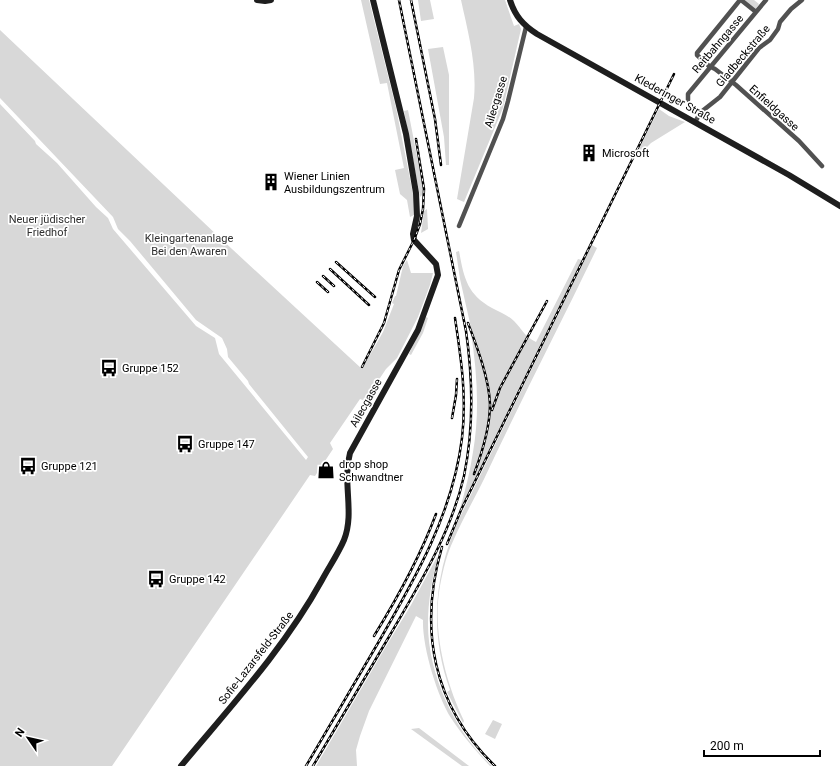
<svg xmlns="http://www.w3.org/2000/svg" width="840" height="766" font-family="Roboto,sans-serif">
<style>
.green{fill:#d8d8d8}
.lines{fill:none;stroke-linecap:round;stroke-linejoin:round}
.street{stroke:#515151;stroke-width:4.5}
.secondary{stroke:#1e1e1e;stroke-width:6}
.rail-casing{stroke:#000;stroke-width:2.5}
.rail{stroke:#fff;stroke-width:1;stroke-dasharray:3;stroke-linecap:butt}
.labels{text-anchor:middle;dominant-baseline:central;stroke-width:3.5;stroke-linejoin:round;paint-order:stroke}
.street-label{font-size:11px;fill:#000;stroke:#fff}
.poi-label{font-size:11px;fill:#000;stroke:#fff;text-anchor:start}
.park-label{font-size:11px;fill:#2f2f2f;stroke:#fff}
</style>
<rect width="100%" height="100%" fill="#fff"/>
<path class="green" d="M361 0H369L396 108 414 199V215L410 217 407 200 400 194 395 170 404 168 387 83 380 84Z
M418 0H430L434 19 421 21Z
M461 0H505L514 26 519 24 521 29 503 108 464 202 457 199 474 98C477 65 468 32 461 0Z
M742 0H754L759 4 755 10Z
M0 30 219 237 362 369 383 332 394 304 392 303 395 296H396L403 266 407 260 411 273H433L430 285 418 317 397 358 386 369 366 399 363 400 360 399 330 443 333 449 315 476 310 475 112 766H0V104L35 141 36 144 57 163 96 207 108 218 113 229 196 326 215 338 219 354 306 460 308 457 249 384 248 381 228 357 227 349 222 338 196 320 130 241 118 229 113 217 0 98Z
M443 47 449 75V165H446L444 137 428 49Z
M659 109 669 116 685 122 651 143 641 153 638 151Z
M408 110 423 187 422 195 420 197 404 111Z
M427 209 428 229 421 233 424 211Z
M592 245 597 248C560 325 521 400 485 477 475 498 463 518 454 539 447 553 443 570 440 586 432 630 445 681 464 721L463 723 447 692 450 690C429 632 434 573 460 517Z
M459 251C464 278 467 294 492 308 499 312 508 315 514 321 523 330 523 335 536 342L578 259 582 260 515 396 459 512C465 492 470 472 473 452 480 412 477 372 471 333L472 332 460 279 456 252Z
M426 317 428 318 423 333 411 355 409 354Z
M437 557H438C432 579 428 601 428 624 428 675 455 732 492 766H490C476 751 462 735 451 718 437 696 422 646 423 620L416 616 369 711 360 736 356 750 357 766H316L385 648 411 605Z
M493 720 502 724 495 739 485 734Z
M419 728 469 766H462L411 729Z"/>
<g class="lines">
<path class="street" d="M740 0 697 53V55L709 66 715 69 736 85 799 141 822 166
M741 0 756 12
M688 100V94L766 0
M695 122 701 112 720 97 759 48 770 40 778 29 780 22 791 9 802 0
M459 226 503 119 508 101 526 27"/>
<path class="secondary" d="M257 0 265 1 271 0
M510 0C515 16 523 25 537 34L789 175 840 206
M181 766C231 706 284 649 322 580 329 567 338 554 344 540 355 513 342 482 350 453L418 330 438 275 436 264 414 240 413 234 417 216 416 193 406 134 373 0"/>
<g class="rail-casing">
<path id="rail" d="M411 0 435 119 441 165
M336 262 375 297
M330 269 369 305
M323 276 334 286
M317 282 328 292
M468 323C477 347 489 378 490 404 490 427 482 453 474 474
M362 367 384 323 399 270 414 240 420 224 423 209 424 189 416 139
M492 410 500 388 547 301
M452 418 456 395 457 379
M447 544 461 510 674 74
M442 547C418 629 433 706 495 766
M374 636C398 597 420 557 436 514
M306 766C330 725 354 684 378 643 415 579 453 513 462 438 467 397 461 358 455 318
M313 766C339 722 364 679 390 635 419 585 451 533 464 476 474 428 473 380 466 331L399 0"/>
</g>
<use href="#rail" class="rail"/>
</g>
<defs>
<g id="building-bare" transform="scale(1.38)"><path d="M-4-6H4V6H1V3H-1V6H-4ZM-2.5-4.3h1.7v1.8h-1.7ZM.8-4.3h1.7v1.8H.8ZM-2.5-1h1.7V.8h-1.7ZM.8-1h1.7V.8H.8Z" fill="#000" stroke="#fff" stroke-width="2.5" paint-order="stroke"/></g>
<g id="bus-bare" transform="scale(1.38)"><path d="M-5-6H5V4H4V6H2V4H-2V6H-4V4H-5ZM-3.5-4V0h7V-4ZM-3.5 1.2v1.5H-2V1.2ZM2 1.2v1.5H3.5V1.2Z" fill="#000" stroke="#fff" stroke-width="2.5" paint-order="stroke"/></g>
<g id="shop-bare" transform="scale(1.38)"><path d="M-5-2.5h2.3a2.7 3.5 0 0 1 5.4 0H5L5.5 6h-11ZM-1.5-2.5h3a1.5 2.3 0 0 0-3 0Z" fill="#000" stroke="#fff" stroke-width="2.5" paint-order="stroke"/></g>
</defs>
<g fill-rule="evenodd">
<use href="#building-bare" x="589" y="153"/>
<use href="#building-bare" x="271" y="182"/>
<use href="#bus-bare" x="109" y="368"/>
<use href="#bus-bare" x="185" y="444"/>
<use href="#bus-bare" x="28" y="466"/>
<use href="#shop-bare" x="326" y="470"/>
<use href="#bus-bare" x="156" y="579"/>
</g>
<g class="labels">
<g class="street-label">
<text transform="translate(718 44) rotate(-50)">Reitbahngasse</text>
<text transform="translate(743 56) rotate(-50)">Gladbeckstraße</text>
<text transform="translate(675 99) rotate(29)">Klederinger Straße</text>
<text transform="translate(496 102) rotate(-73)">Ailecgasse</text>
<text transform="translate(774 108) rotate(42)">Enfieldgasse</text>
<text transform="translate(366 403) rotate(-61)">Ailecgasse</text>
<text transform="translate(256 658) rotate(-52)">Sofie-Lazarsfeld-Straße</text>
</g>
<g class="poi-label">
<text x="602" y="153">Microsoft</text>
<text x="284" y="176">Wiener Linien<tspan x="284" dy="13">Ausbildungszentrum</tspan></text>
<text x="122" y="368">Gruppe 152</text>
<text x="198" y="444">Gruppe 147</text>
<text x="339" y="464">drop shop<tspan x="339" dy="13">Schwandtner</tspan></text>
<text x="41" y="466">Gruppe 121</text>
<text x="169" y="579">Gruppe 142</text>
</g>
<g class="park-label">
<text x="47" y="219">Neuer jüdischer<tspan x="47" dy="13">Friedhof</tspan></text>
<text x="189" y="238">Kleingartenanlage<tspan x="189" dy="13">Bei den Awaren</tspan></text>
</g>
</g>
<g transform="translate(28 738) rotate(304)" stroke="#ffffff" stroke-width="3" paint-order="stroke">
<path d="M0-3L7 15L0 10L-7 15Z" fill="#000000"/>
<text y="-6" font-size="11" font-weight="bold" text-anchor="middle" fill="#000000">N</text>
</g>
<path d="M704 750v6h116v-6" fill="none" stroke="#000000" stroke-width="2"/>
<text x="710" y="750" font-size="12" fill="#000000" stroke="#ffffff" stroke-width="3" paint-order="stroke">200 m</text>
</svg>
